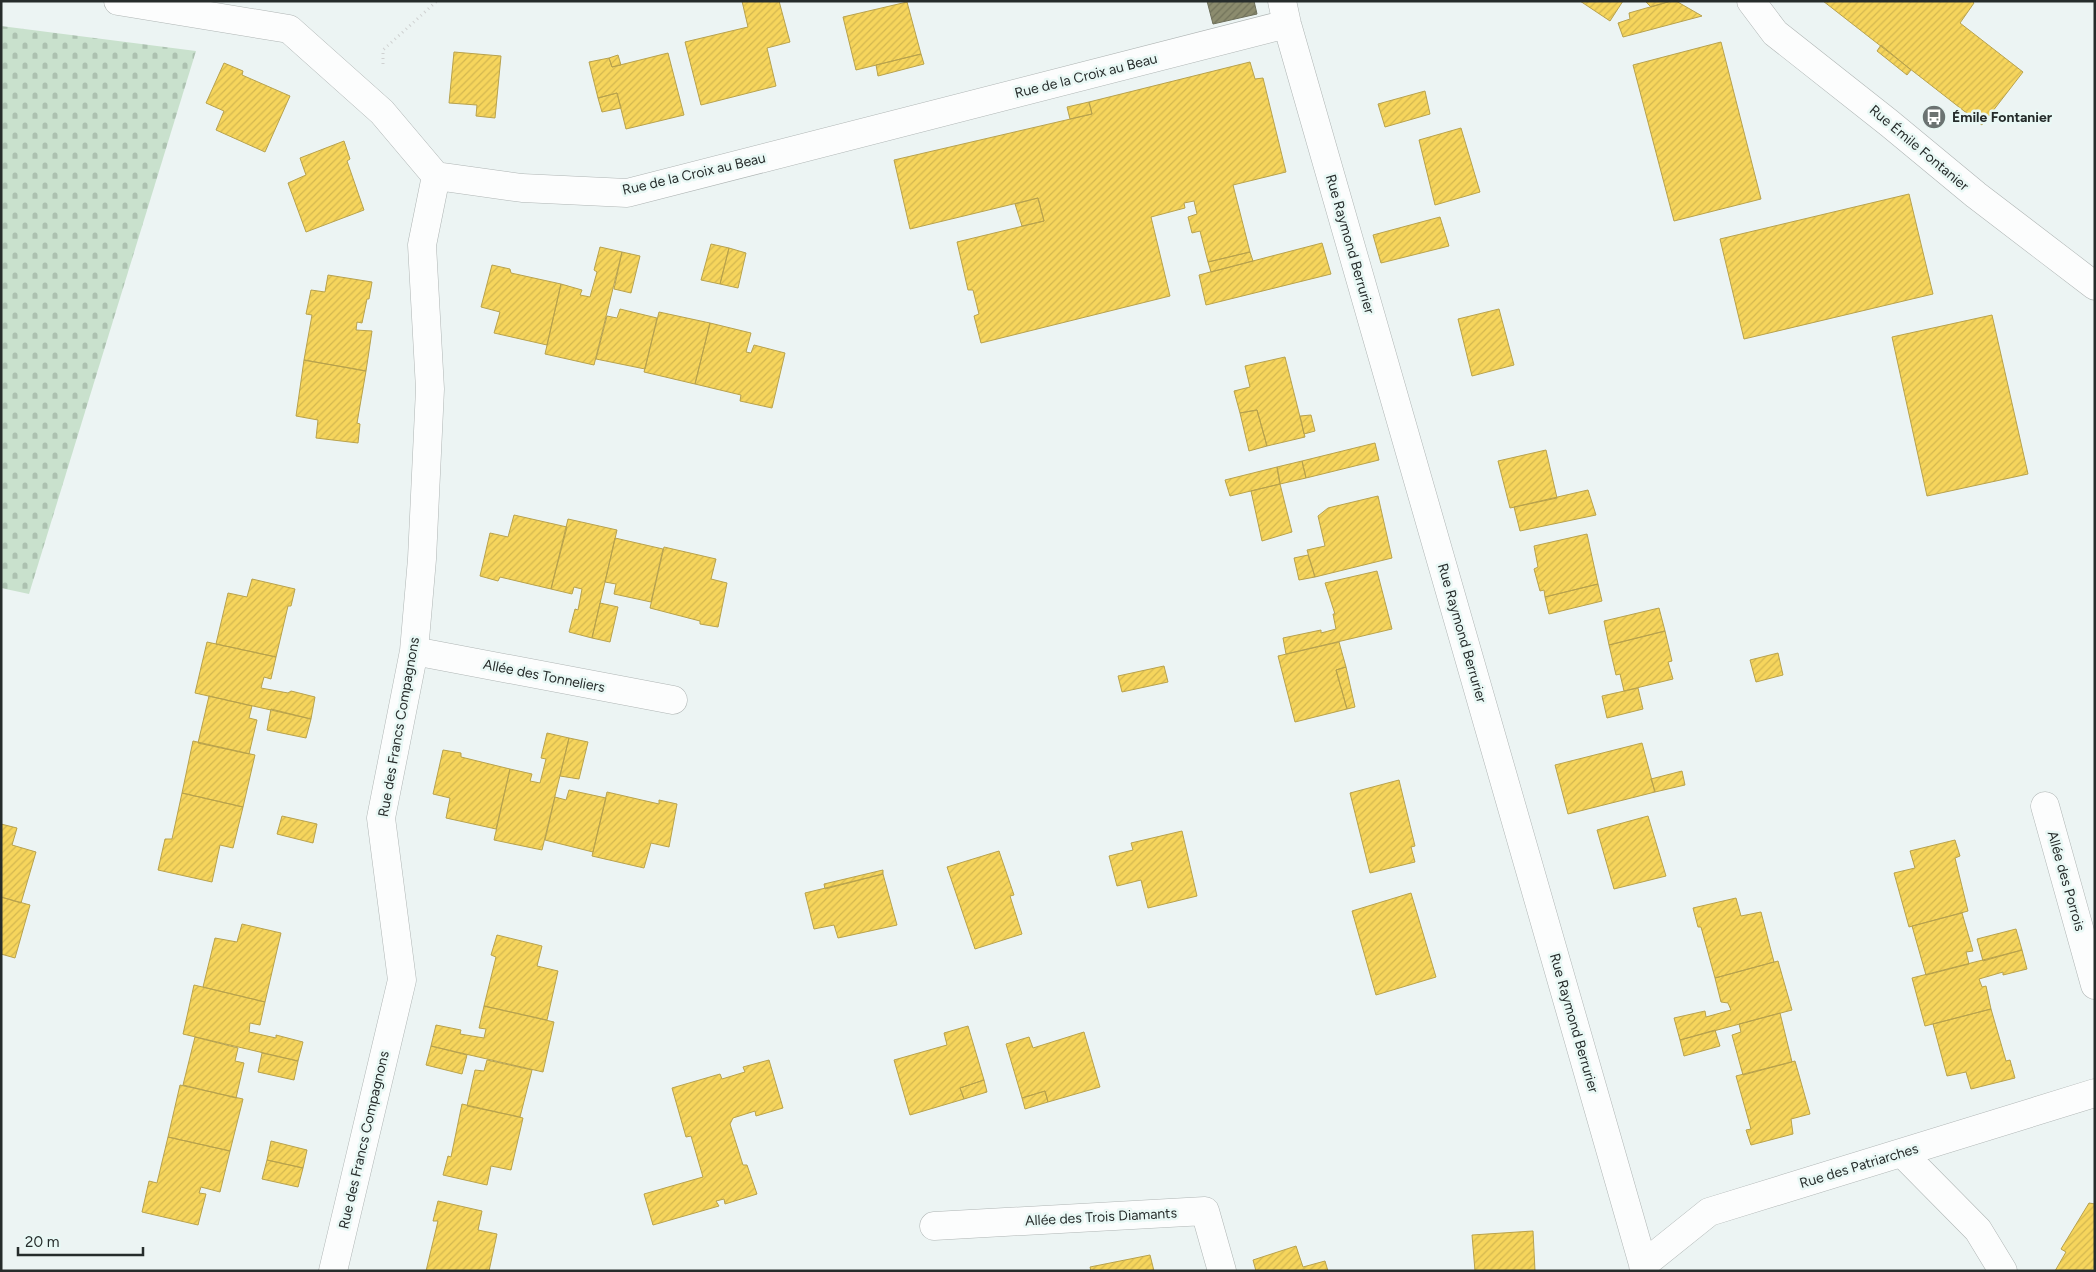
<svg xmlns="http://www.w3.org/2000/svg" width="2096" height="1272" font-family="Figtree,sans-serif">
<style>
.cemetery{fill:url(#cemetery-stones)}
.homes{fill:url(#homes-hatch);stroke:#b8a24d}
.industry{fill:url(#industry-hatch);stroke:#6d6f5a}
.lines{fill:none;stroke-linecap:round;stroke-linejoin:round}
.minor-casing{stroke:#afb5b4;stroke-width:29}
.path{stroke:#cfd1d1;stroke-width:3;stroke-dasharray:1 4;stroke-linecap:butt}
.minor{stroke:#fcfdfd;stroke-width:28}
.labels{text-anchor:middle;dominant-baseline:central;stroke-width:5;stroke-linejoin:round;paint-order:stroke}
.street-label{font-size:14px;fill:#262c2b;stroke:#e9f8f5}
.poi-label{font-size:14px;font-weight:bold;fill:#262c2b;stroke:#e9f8f5;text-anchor:start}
</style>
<defs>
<pattern id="cemetery-stones" width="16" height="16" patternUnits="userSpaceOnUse" patternTransform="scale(1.25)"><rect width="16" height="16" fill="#c9e1cd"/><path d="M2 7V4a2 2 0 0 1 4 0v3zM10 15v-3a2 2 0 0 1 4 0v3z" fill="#acc1b0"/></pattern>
<pattern id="homes-hatch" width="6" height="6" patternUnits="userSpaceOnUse" patternTransform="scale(1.25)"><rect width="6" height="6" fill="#f6d55c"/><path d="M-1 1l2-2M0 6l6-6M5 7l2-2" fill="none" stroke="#d3b750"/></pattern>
<pattern id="industry-hatch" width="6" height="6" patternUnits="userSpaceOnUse" patternTransform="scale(1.25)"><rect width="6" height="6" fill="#8c8c6e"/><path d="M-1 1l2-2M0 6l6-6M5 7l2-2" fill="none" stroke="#72735b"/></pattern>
</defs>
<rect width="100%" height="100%" fill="#ecf4f3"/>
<path class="cemetery" d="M1 26 196 51 29 594 1 588Z"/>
<path class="homes" d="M742 1H779L790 42 767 48 776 86 701 105 685 42 748 27Z
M1580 1H1623L1610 21Z
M1645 1H1671L1651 7Z
M1671 1H1676L1702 16 1623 37 1618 23 1630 19 1629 13Z
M1823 1H1972L1974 3 1960 23 2023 72 1982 125Z
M907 2 921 54 856 70 843 17Z
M1721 42 1761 199 1674 221 1633 65Z
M1881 45 1911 70 1907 75 1877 51Z
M454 52 501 56 495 118 476 116 477 105 449 103Z
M668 53 684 115 626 129 617 93 598 98 589 62 609 58 612 67Z
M921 54 924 64 878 76 876 65Z
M618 55 621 65 612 67 609 58Z
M1250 62 1255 79 1263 78 1286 172 1233 185 1250 252 1208 262 1200 231 1192 233 1188 217 1197 214 1194 201 1184 203 1185 208 1151 217 1170 296 981 343 974 316 979 314 973 290H968L957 242 1044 221 1038 198 910 229 894 160 1092 114 1089 102Z
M224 63 243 71 242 75 290 96 265 152 216 130 224 111 206 103Z
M1425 91 1430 114 1385 127 1378 104Z
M617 93 621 108 602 112 598 98Z
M1089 102 1092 114 1070 119 1067 107Z
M1461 128 1480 192 1435 205 1419 140Z
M344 141 350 159 347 161 364 210 306 232 288 183 306 175 300 158Z
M1909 194 1933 294 1744 339 1720 239Z
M1038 198 1044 221 1022 226 1015 204Z
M1440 217 1449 246 1381 263 1373 235Z
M1322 243 1331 274 1206 305 1199 275Z
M711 244 729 248 720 284 701 280Z
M600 247 622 252 594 365 545 354 561 284 582 290 580 295 590 297 597 272 594 270Z
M729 248 746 253 738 288 720 284Z
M622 252 640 256 631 293 614 289Z
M1250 252 1253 261 1211 272 1208 262Z
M492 265 510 269 511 273 561 284 547 345 494 333 500 312 481 307Z
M328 275 372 282 369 299H367L362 323 357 322 356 330 372 331 366 371 304 360 312 315 306 314 311 290 325 292Z
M620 309 657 318 645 369 596 359 607 316 617 318Z
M1499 309 1514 365 1472 376 1458 319Z
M659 312 710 323 695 384 644 372Z
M1992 315 2028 474 1927 496 1892 337Z
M710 323 751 333 746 352 751 353 754 345 785 353 772 408 740 401 741 395 695 384Z
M1285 357 1305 437 1267 446 1257 410 1240 413 1234 391 1250 387 1245 366Z
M304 360 366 371 357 423 360 424 358 443 316 438 318 420 296 416Z
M1257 410 1267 446 1249 451 1240 413Z
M1311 415 1315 431 1304 434 1300 416Z
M1375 443 1379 460 1306 478 1302 461Z
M1546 450 1557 498 1510 508 1498 461Z
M1302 461 1306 478 1280 484 1277 467Z
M1277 467 1280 484 1230 496 1225 480Z
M1280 484 1292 532 1262 541 1251 491Z
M1588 490 1596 515 1520 531 1514 507Z
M1378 496 1392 558 1315 577 1307 550 1325 546 1318 516 1328 508Z
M514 515 567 527 551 589 500 577 498 581 480 576 490 533 508 537Z
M568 519 617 530 592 638 569 632 575 609 578 610 582 589 574 587 572 594 551 589Z
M1587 534 1598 584 1545 597 1544 590 1540 591 1534 569 1538 567 1534 546Z
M615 538 663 549 651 602 614 594 616 584 605 582Z
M664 547 716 559 711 579 727 583 718 627 700 624V621L650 608Z
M1308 555 1315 577 1299 580 1294 558Z
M1377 571 1392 629 1286 654 1283 638 1321 630V633L1336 629 1333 614H1335L1325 583Z
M252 579 295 589 291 606H288L276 657 216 644 228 593 247 597Z
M1598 584 1602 601 1549 614 1545 597Z
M600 603 618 607 610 642 592 638Z
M1659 608 1665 631 1609 645 1604 621Z
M1665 631 1672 661 1668 662 1673 679 1624 691 1620 674 1616 675 1609 645Z
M207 642 276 657 271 679 264 677 261 688 288 693 291 691 315 697 311 719 195 693Z
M1339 642 1346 667 1336 670 1347 709 1295 722 1278 656Z
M1778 653 1783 675 1756 682 1750 660Z
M1164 666 1168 682 1122 692 1118 676Z
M1346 667 1355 707 1347 709 1336 670Z
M1638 688 1643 709 1607 718 1602 696Z
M209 696 252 706 249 718 257 720 249 754 198 743Z
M271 709 311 719 306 738 267 730Z
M547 733 569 738 542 850 494 840 510 769 532 774 530 781 540 783 546 759 541 758Z
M569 738 588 742 579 779 560 776Z
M193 741 255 755 243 807 182 793Z
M1642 743 1655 792 1568 814 1555 765Z
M443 750 461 753V757L510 769 496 829 446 818 450 798 433 794Z
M1682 771 1685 785 1655 792 1651 779Z
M1399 780 1415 846 1411 847 1415 862 1370 873 1350 793Z
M569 790 606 798 593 852 545 840 555 797 566 800Z
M607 792 659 804V800L677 804 669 847 651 843 644 868 592 856Z
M182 793 243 807 233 848 220 845 212 882 158 870 165 839H172Z
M282 816 317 824 313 843 277 834Z
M1648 816 1666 876 1614 889 1597 830Z
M1 824 17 828 12 845 36 852 21 903 1 897Z
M1182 831 1197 896 1148 908 1141 880 1117 886 1109 856 1133 850 1131 843Z
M1955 840 1960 856 1955 858 1968 911 1909 927 1894 873 1915 868 1910 851Z
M999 851 1014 895 1010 896 1022 934 975 949 947 867Z
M883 870V874L825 889 824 884Z
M883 874 897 925 838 938 834 925 814 929 805 893Z
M1411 893 1436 977 1376 995 1352 911Z
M1 897 30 905 15 958 1 954Z
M1736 898 1741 916 1761 912 1774 962 1715 978 1701 927H1698L1693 908Z
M1962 913 1973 951 1966 952 1969 964 1926 975 1912 926Z
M242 924 281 933 265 1002 203 987 215 938 237 942Z
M2016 929 2022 950 1983 961 1977 939Z
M497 935 542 946 537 966 558 971 547 1020 484 1006 496 957 491 955Z
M2022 950 2027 969 2003 975V972L1979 979 1982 987 1986 986 1991 1009 1925 1026 1912 978Z
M1778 961 1792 1010 1680 1040 1674 1018 1705 1011 1706 1017 1731 1010 1728 1003 1721 1002 1715 978Z
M194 985 265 1002 260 1025 250 1023 249 1032 276 1038V1035L303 1042 298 1061 183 1034Z
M484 1006 554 1022 543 1072 431 1046 436 1025 461 1030 460 1034 484 1038 486 1029 479 1028Z
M1991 1009 2006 1061 2010 1060 2015 1078 1971 1089 1966 1072 1947 1076 1933 1024Z
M1780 1013 1792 1062 1743 1075 1732 1035 1741 1032 1739 1024Z
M968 1026 984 1080 960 1088 964 1099 910 1115 894 1060 947 1045 944 1033Z
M1715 1030 1720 1046 1684 1056 1680 1040Z
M1084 1032 1100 1087 1048 1102 1045 1091 1022 1098 1006 1044 1029 1037 1033 1048Z
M195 1037 238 1048 235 1061 244 1063 236 1098 183 1085Z
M431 1046 467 1055 462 1074 426 1065Z
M262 1053 298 1061 294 1080 258 1072Z
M487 1060 532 1070 520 1117 467 1106 475 1070 484 1071Z
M769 1060 783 1108 756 1116 755 1111 733 1118 730 1124 743 1165H747L757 1194 725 1204 724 1199 716 1201 719 1206 653 1225 644 1194 703 1177 691 1136 686 1137 672 1088 720 1074 722 1079 745 1072 743 1067Z
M1795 1061 1810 1114 1791 1119 1793 1134 1751 1145 1746 1130 1751 1129 1736 1076Z
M984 1080 987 1092 964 1099 960 1088Z
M180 1085 243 1099 230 1151 168 1137Z
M1045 1091 1048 1102 1025 1109 1022 1098Z
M462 1104 523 1118 511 1170 491 1166 487 1185 443 1175 448 1156 451 1157Z
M168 1137 230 1151 220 1192 201 1187 199 1193 206 1194 198 1225 142 1212 149 1181 157 1183Z
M271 1141 307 1150 303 1168 267 1160Z
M267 1160 303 1168 298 1187 262 1179Z
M438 1201 482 1211 478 1230 497 1234 489 1271H426L438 1221H433Z
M2089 1203 2095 1204V1271H2055L2066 1252 2061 1249Z
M1533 1231 1535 1271H1475L1472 1235Z
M1296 1246 1303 1267 1325 1261 1328 1271H1256L1253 1260Z
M1150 1255 1154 1271H1091L1090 1267Z"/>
<path class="industry" d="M1207 1H1254L1257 14 1213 24Z"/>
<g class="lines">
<g class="minor-casing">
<path id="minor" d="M118 1 289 29 382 112 436 176 522 188 627 193 1287 24
M1282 1 1287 24 1645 1271
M1751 1 1775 33 1889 123 1976 195 2095 286
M414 651 673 700
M2045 806 2095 985
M1902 1153 1978 1230 2003 1271
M934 1226 1205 1211 1222 1271
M1643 1265 1709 1212 2095 1093
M333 1271 402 980 381 818 414 651 422 559 430 389 422 245 436 176"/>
</g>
<path class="path" d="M383 64V50L437 1"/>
<use href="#minor" class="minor"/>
</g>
<defs>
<g id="bus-disc" transform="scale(1.25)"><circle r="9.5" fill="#6b7271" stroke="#e9f8f5"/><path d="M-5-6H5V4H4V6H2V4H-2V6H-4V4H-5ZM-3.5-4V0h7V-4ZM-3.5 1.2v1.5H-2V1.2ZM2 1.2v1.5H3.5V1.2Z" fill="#fff"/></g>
</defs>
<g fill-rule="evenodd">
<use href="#bus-disc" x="1934" y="117"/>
</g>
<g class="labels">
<g class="street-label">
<text transform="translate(1086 76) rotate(-14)">Rue de la Croix au Beau</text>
<text transform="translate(1919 148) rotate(40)">Rue Émile Fontanier</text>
<text transform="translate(694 174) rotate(-13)">Rue de la Croix au Beau</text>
<text transform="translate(1350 244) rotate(74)">Rue Raymond Berrurier</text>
<text transform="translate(1462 633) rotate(74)">Rue Raymond Berrurier</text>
<text transform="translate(544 676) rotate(11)">Allée des Tonneliers</text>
<text transform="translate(399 727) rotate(-80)">Rue des Francs Compagnons</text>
<text transform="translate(2066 881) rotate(74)">Allée des Porrois</text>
<text transform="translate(1574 1023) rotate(74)">Rue Raymond Berrurier</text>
<text transform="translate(364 1140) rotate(-77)">Rue des Francs Compagnons</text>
<text transform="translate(1859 1166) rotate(-17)">Rue des Patriarches</text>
<text transform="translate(1101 1217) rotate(-3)">Allée des Trois Diamants</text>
</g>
<g class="poi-label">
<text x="1952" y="117">Émile Fontanier</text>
</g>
</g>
<rect width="2096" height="1272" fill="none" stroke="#262c2b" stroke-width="5"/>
<path d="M18 1247v8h125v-8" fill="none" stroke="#262c2b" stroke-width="2.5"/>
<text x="25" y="1247" font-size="15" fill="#262c2b" stroke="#e9f8f5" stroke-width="4" paint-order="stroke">20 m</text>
</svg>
